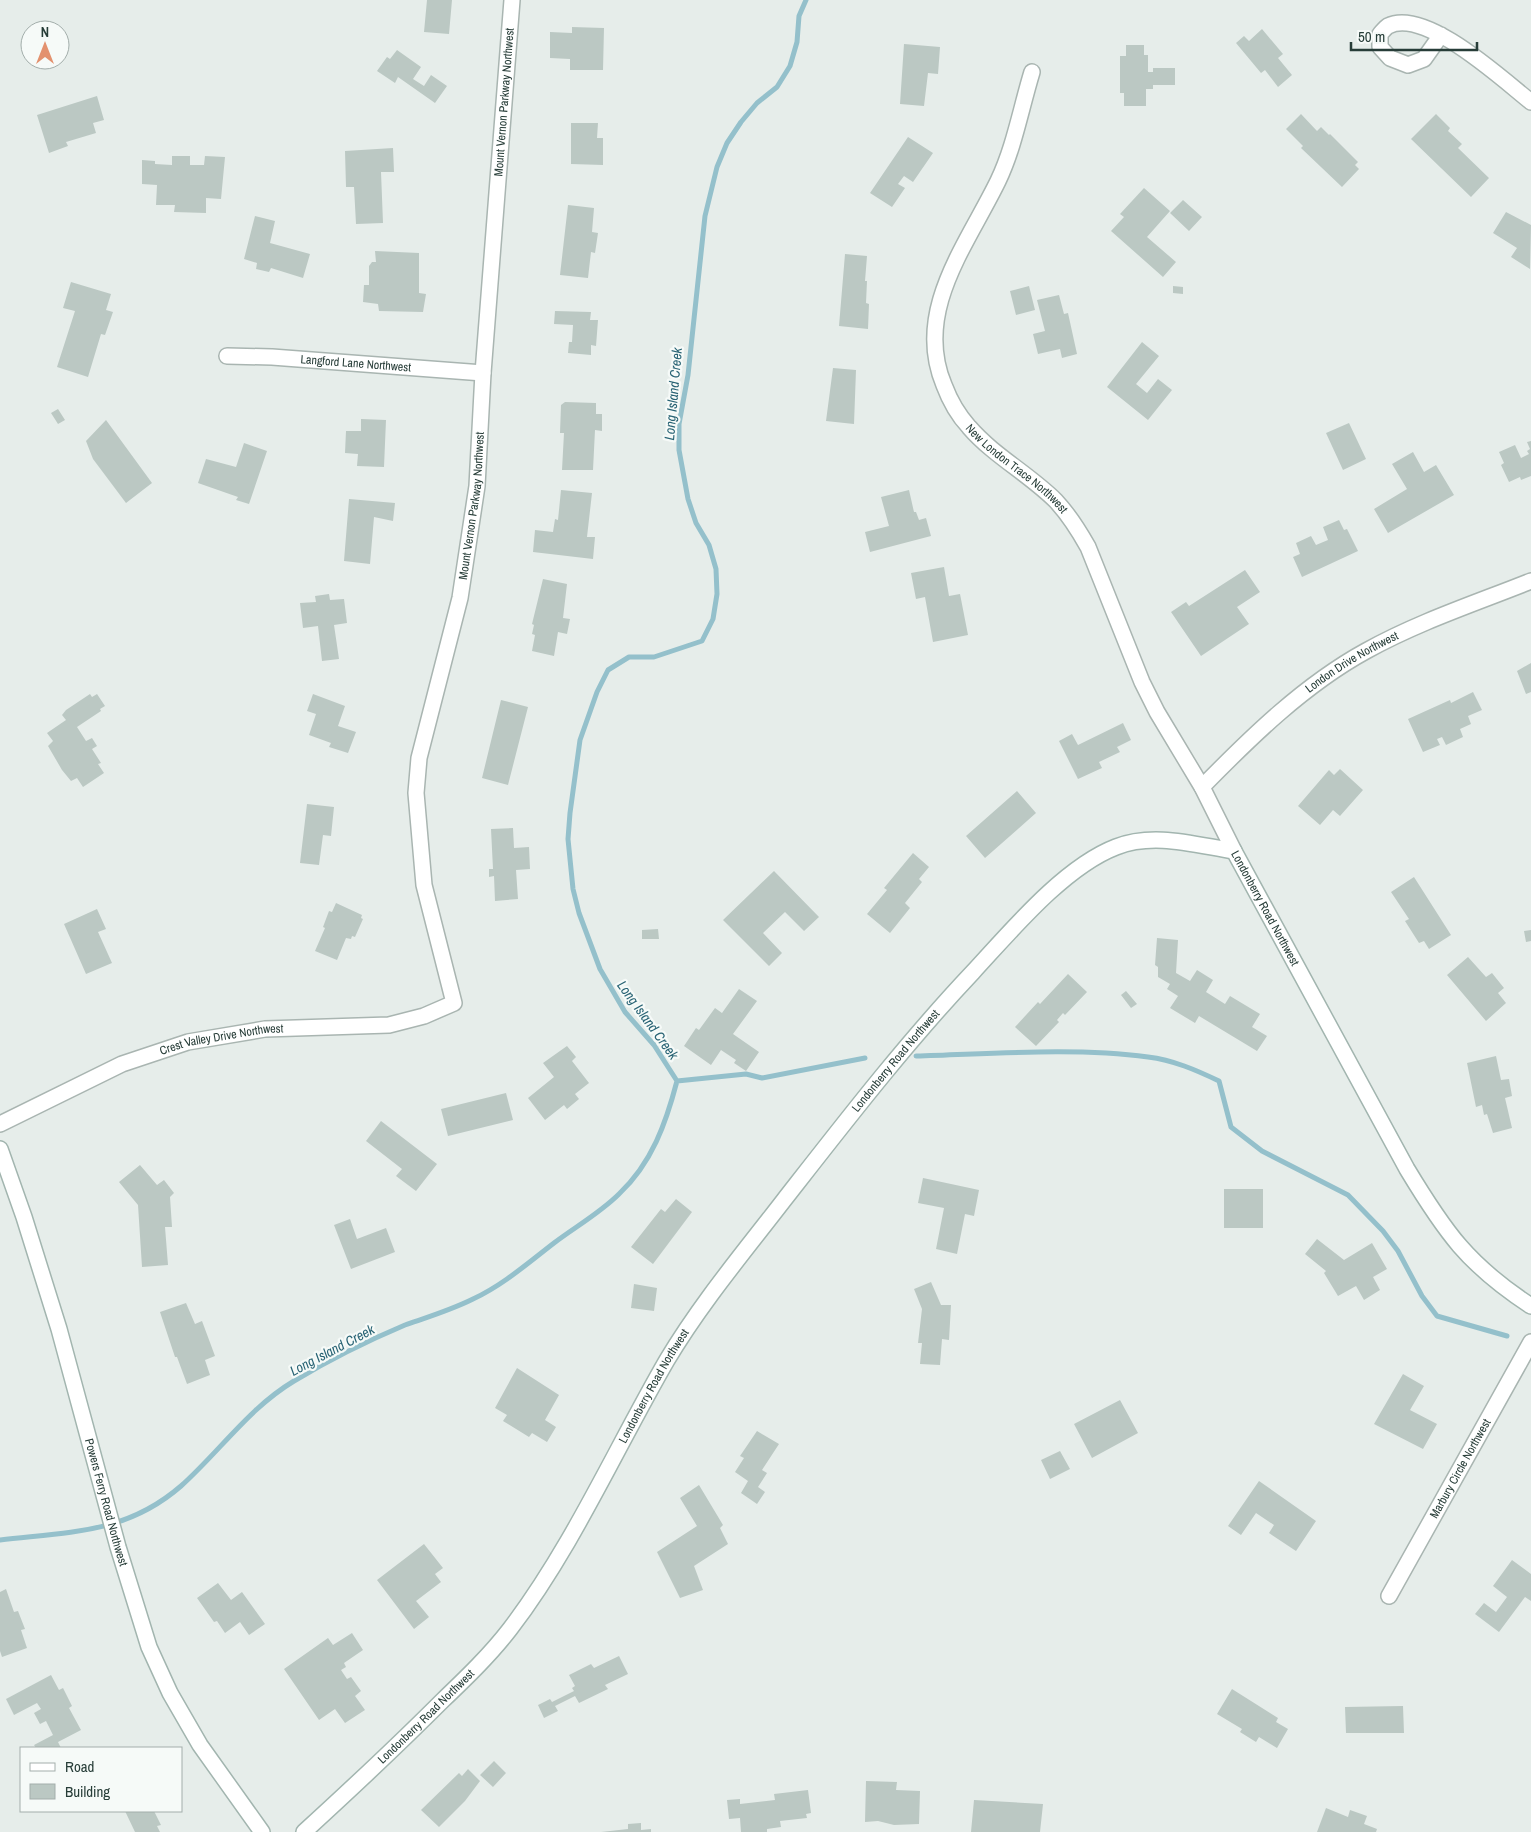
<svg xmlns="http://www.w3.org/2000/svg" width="1531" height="1832" font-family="'Archivo Narrow',sans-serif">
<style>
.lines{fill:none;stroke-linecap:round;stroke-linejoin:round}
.stream{stroke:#94c0cb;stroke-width:5}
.building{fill:#bbc8c3}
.street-casing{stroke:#a9b5b1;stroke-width:18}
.secondary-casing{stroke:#a2b5af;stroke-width:18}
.street{stroke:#fff;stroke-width:15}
.secondary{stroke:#fff;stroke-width:15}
.labels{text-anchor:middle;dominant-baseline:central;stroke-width:4.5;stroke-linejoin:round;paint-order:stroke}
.street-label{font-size:12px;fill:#273d38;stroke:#f6faf8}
.water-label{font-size:14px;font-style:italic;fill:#276273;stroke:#f6faf8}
</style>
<rect width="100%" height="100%" fill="#e6edea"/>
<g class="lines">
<path class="stream" d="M916 1056C990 1054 1074 1047 1148 1057 1173 1060 1196 1070 1219 1081L1231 1127 1262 1151 1348 1195 1383 1231 1398 1251 1422 1296 1437 1316 1507 1336
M677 1081 746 1074 762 1078 865 1058
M0 1540C68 1532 126 1534 181 1486 220 1451 249 1408 294 1381 329 1360 367 1341 405 1325 428 1317 451 1310 473 1299 503 1285 528 1263 554 1243 575 1227 600 1213 619 1194 652 1163 666 1123 677 1081L654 1045 625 1012 600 969 579 913 573 889 568 839 570 813 580 740 597 692 608 670 629 657H654L702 641 713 619 717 594 716 569 709 545 696 523 688 499 679 450V424L688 375 705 216 717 167 727 143 741 122 757 103 777 87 790 66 797 42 799 16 806 0"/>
</g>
<path class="building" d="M427 0H452L449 34 424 32Z
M572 27 604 28 603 70H570V59L550 58V32L572 33Z
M1262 29 1283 54 1278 58 1292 75 1278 87 1265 70 1261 73 1236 43 1244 36 1249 41Z
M904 44 940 47 938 74 928 73 924 106 900 104Z
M1126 45H1144V55H1148V72H1153V68H1175V85H1153V89H1146V106H1124V93H1120V56H1126Z
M397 50 421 67 413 79 424 86 431 75 447 86 435 103 398 77 395 83 377 71 387 57 390 59Z
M97 96 104 120 93 123 96 133 66 142 68 146 49 153 37 115Z
M1301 114 1317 131 1321 127 1329 135 1330 134 1358 162 1355 165 1359 169 1342 187 1301 148 1303 146 1286 129Z
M1436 114 1450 128 1448 131 1462 144 1458 148 1489 178 1471 197 1411 139Z
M571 123H598L597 138H603V165L571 164Z
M908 137 933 153 913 182 904 176 898 184 905 188 892 207 870 193Z
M393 148 394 172H381L383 223 356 224 354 187H346L345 151Z
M172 156H190V165H204L205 156 225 157 221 199 206 198V213L174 212 175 205H156L157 185 142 184V160L155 161V164L172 165Z
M1144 188 1170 211 1147 237 1176 262 1163 277 1111 231 1124 217 1120 214Z
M1183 200 1202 217 1189 231 1170 213Z
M568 205 594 208 592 232 598 233 595 253 591 252 588 278 560 275Z
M1506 212 1531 225 1530 269 1511 257 1517 248 1493 233Z
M255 216 275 221 270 243 310 254 303 278 271 268 269 272 256 269 257 263 244 259Z
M375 251 419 253V293L426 294 423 312 379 311 378 304 363 302 364 285H369V266L372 262H376Z
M845 254 867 256 865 281H867L866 303 869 304 868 329 839 326Z
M71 282 111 294 106 310 113 312 105 335 101 334 88 377 57 367 75 311 63 308Z
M1029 286 1035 310 1016 315 1010 291Z
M1173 286 1183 287V294L1173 293Z
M1059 295 1064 314 1068 313 1077 354 1062 358 1060 349 1038 354 1033 334 1045 331 1037 300Z
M555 311 591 312 590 320H598L596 346 591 345V355L568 353 569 342H572L573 325 554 324Z
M1142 342 1159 356 1136 384 1147 393 1158 379 1172 390 1148 420 1107 387Z
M833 368 856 370 854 424 826 421Z
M565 402 596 403V414H602V431L595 430 593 470H562L564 433H560L561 405Z
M58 409 65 420 58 424 51 413Z
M361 419 386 420 384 467 357 466 358 454 345 453 346 431H361Z
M106 420 152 483 126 503 93 459 86 441Z
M1349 423 1366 459 1343 470 1326 433Z
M1531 441V476L1521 480 1520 477 1509 482 1501 465 1504 463 1499 452 1515 445 1521 458 1529 454 1527 451 1530 449 1527 442Z
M244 443 267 451 249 504 236 500 238 497 198 483 206 459 236 467Z
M1413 452 1424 472 1436 465 1454 495 1388 533 1374 509 1407 489 1392 464Z
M561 490 592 493 587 537H595L593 559 533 552 535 530 553 532 555 519 558 520Z
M909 490 914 512H916L919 520 926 518 931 536 870 552 865 532 889 526 881 497Z
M349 499 395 503 393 521 374 517 370 564 344 561Z
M1339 520 1344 530 1347 529 1358 551 1302 577 1293 557 1300 554 1296 543 1311 536 1316 545 1328 540 1323 527Z
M944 567 949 596 960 594 968 635 933 642 925 597 916 599 911 573Z
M1245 570 1260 592 1237 607 1249 624 1201 656 1171 612 1186 602 1189 606Z
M543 579 567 584 563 618 570 619 567 634 558 632 554 656 532 651 535 635 532 634 534 625 532 624Z
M329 594 330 600 344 599 347 623 334 625 339 659 322 661 318 626 303 628 300 603 316 602 315 596Z
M1531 663V692L1526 694 1517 671Z
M1473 692 1482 710 1468 716 1471 724 1460 729 1463 737 1446 745 1442 737 1437 739 1440 745 1423 752 1408 719 1450 700 1451 703Z
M90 694 92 697 97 694 105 706 100 709 101 711 77 727 86 741 92 738 97 746 92 749 101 763 98 764 104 773 83 787 77 778 71 781 62 770 48 746 53 741 47 733 66 720 62 715 66 710Z
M313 694 345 706 338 726 356 732 348 753 329 747 331 743 309 735 316 714 307 711Z
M501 700 528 707 508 785 482 778Z
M1123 723 1131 740 1117 747 1120 752 1099 762 1102 768 1078 779 1059 741 1072 734 1078 745Z
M1340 769 1363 790 1340 816 1333 810 1320 825 1298 806 1329 770 1334 775Z
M1017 791 1036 813 985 858 966 836Z
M307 804 334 807 331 836 323 835 319 865 300 863Z
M513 828 514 848 529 847 530 869 516 870 518 899 495 901 494 876 489 877V869H493L491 829Z
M913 853 929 867 919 879 922 882 905 903 910 908 890 933 867 914 887 890 884 888Z
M774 871 819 917 804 931 785 912 763 933 782 953 769 966 723 920Z
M1414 877 1451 935 1429 949 1424 941 1419 943 1405 921 1409 919 1391 892Z
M336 903 362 915 361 918 363 919 355 937 352 936 351 939 346 938 337 960 315 951 325 928 323 927 329 911 332 912Z
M97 909 106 929 98 932 112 963 86 974 64 924Z
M658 929 659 939H642V930Z
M1531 930V941L1526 942 1524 931Z
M1157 938 1178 940 1176 973 1190 981 1197 970 1213 980 1206 992 1225 1004 1230 996 1260 1014 1252 1027 1267 1036 1257 1051 1199 1016 1195 1023 1170 1008 1178 996 1167 989 1170 984 1158 977V967L1155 965Z
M1468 957 1486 977 1492 973 1504 988 1498 993 1506 1003 1486 1021 1447 975Z
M1068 974 1087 992 1065 1015 1063 1013 1057 1020 1059 1022 1036 1046 1015 1027 1038 1002 1040 1004Z
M739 989 757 1001 733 1034 759 1052 746 1071 734 1063 736 1060 721 1050 711 1065 684 1046 696 1028 699 1030 715 1008 722 1013Z
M1126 991 1137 1004 1131 1008 1121 995Z
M567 1046 576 1057 572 1061 589 1083 575 1094 579 1099 567 1109 564 1105 545 1120 528 1098 554 1077 543 1063Z
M1496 1056 1501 1080 1509 1079 1512 1096 1505 1098 1512 1128 1493 1133 1487 1114 1484 1115 1482 1105 1476 1107 1467 1063Z
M506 1093 513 1120 448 1136 441 1109Z
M381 1121 437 1164 416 1191 396 1176 402 1169 366 1141Z
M140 1165 157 1185 164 1180 174 1193 170 1197 172 1227H165L168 1265 142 1267 138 1205 119 1182Z
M923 1178 979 1190 974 1216 965 1214 957 1254 936 1249 944 1208 918 1203Z
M1224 1189H1263V1228H1224Z
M676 1199 692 1212 653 1264 631 1247 661 1209 665 1212Z
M350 1219 357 1239 386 1228 395 1252 351 1269 334 1225Z
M1317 1239 1344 1260 1372 1243 1387 1269 1373 1277 1380 1290 1364 1300 1356 1286 1338 1296 1324 1273 1326 1271 1305 1254Z
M931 1282 941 1305H951L949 1340 942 1339 940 1365 920 1364 922 1343H918L922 1309 914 1289Z
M634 1284 657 1288 654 1311 631 1308Z
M186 1303 195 1324 202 1321 215 1356 205 1360 210 1375 187 1384 177 1357H175L160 1312Z
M517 1368 559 1395 545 1420 556 1427 547 1442 532 1433 529 1437 503 1421 507 1415 495 1408Z
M1403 1374 1424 1386 1410 1410 1437 1424 1423 1449 1374 1424Z
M1120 1400 1138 1433 1092 1458 1074 1424Z
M757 1431 779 1444 762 1470 767 1473 758 1487 765 1492 757 1504 741 1493 748 1481 735 1472 744 1458 740 1456Z
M1060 1451 1070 1469 1050 1479 1041 1460Z
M1259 1481 1316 1521 1296 1551 1269 1533 1274 1525 1256 1513 1241 1535 1228 1526Z
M699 1485 723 1525 720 1528 728 1544 694 1566 703 1590 680 1598 657 1552 697 1526 680 1498Z
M424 1544 443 1568 435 1574 441 1582 416 1601 429 1617 414 1629 377 1580Z
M1512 1560 1531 1574V1601L1525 1597 1499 1632 1475 1614 1484 1603 1496 1612 1507 1597 1493 1586Z
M218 1583 231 1600 242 1592 265 1624 249 1635 240 1622 225 1633 217 1621 214 1622 197 1598Z
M6 1589 14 1612 18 1611 25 1629 21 1630 27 1648 2 1657 0 1651V1592Z
M352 1633 363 1650 344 1663 346 1667 341 1670 347 1679 351 1677 361 1691 355 1696 365 1710 345 1723 335 1709 319 1720 284 1669 328 1638 333 1645Z
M619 1656 628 1674 605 1685 608 1689 579 1703 575 1696 555 1706 558 1711 544 1718 538 1705 550 1699 552 1702 574 1691 572 1688 575 1686 569 1675 591 1664 594 1668Z
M51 1675 59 1690 63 1688 72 1706 69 1708 81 1730 58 1742 61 1748H36L34 1745 53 1735 46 1721 40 1724 34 1713 41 1709 37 1703 14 1715 6 1699Z
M1232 1689 1278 1718 1276 1722 1288 1729 1277 1748 1259 1737 1256 1742 1240 1732 1242 1729 1217 1714Z
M1403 1706 1404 1733H1346L1345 1707Z
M494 1761 506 1773 493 1787 480 1775Z
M468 1769 480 1781 465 1801 439 1827 421 1810 459 1773 462 1776Z
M866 1781 897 1782 896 1790 920 1791 919 1824 894 1825 878 1821 865 1822Z
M808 1790 811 1813 806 1814 807 1818 780 1821 781 1827 767 1829V1832H741L740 1818 729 1819 727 1800 740 1799V1804L775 1800 774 1794Z
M974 1800 1043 1804 1040 1832H971Z
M1326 1808 1348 1817 1350 1810 1367 1816 1364 1824 1377 1829 1376 1832H1317Z
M125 1811H154L161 1825 157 1826 160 1832H135Z
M641 1823V1830L651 1829V1832H601L628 1829V1824Z"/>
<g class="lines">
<g class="street-casing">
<g id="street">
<path d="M1441 35 1424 59 1408 65 1390 58 1380 47V34C1382 32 1385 28 1388 26 1425 7 1503 80 1531 102"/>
<path id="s1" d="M1032 72C1021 108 1014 148 998 181 967 245 913 311 944 385 950 401 958 415 969 427 994 456 1029 474 1056 501 1069 515 1079 531 1088 547L1142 682 1157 712 1202 787 1234 851"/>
<path id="s2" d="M227 356 272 357 483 373"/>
<path id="s3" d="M1202 787C1251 737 1304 685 1366 651 1418 622 1476 603 1531 581"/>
<path id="s4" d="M0 1124 122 1064 188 1042 265 1029 389 1025 424 1016 454 1003 424 885 416 793 419 758 460 598 477 486 483 373 512 0"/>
<path id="s5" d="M1389 1596 1531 1342"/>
</g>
</g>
<g class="secondary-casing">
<g id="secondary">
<path id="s6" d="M0 1149 24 1217 59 1329 118 1547 149 1647 170 1693 200 1745 262 1832"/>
<path id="s7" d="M304 1832C351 1789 397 1746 442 1701 466 1678 490 1655 510 1629 572 1548 616 1448 667 1360 701 1303 744 1252 784 1200 845 1122 905 1044 973 972 1011 931 1064 867 1116 847 1154 832 1195 845 1234 851L1407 1169C1445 1232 1468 1265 1531 1306"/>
</g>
</g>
<use href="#street" class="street"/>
<use href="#secondary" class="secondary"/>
</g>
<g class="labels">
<g class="street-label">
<text stroke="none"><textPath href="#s4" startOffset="1389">Mount Vernon Parkway Northwest</textPath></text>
<text stroke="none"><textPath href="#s2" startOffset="129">Langford Lane Northwest</textPath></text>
<text stroke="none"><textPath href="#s1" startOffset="446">New London Trace Northwest</textPath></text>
<text stroke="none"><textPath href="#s4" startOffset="984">Mount Vernon Parkway Northwest</textPath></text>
<text stroke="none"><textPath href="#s3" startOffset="196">London Drive Northwest</textPath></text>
<text stroke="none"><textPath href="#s7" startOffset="1472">Londonberry Road Northwest</textPath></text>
<text stroke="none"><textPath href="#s4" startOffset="239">Crest Valley Drive Northwest</textPath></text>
<text stroke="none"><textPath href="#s7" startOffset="978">Londonberry Road Northwest</textPath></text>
<text stroke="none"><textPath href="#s7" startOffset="572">Londonberry Road Northwest</textPath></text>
<text stroke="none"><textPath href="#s5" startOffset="146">Marbury Circle Northwest</textPath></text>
<text stroke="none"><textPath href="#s6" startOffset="369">Powers Ferry Road Northwest</textPath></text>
<text stroke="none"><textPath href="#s7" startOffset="168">Londonberry Road Northwest</textPath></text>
</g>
<g class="water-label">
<text transform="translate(673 394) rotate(-85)">Long Island Creek</text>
<text transform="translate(648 1020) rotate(54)">Long Island Creek</text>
<text transform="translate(332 1350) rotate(-28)">Long Island Creek</text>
</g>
</g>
<rect x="20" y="1747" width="162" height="65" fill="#f6faf8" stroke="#a3aeab"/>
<rect x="30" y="1763" width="25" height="8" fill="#ffffff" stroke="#a3aeab"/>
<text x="65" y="1772" font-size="15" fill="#273d38">Road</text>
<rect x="30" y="1784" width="25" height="15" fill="#bbc8c3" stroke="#a3aeab"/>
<text x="65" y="1797" font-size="15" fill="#273d38">Building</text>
<g transform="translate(45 45)"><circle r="24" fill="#f6faf8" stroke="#a3aeab"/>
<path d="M0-4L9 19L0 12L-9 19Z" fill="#e3916e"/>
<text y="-8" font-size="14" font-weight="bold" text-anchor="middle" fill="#273d38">N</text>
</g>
<path d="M1351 42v8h126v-8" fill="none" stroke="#273d38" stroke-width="2.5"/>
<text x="1358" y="42" font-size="15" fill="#273d38" stroke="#f6faf8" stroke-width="4" paint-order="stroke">50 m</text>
</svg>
